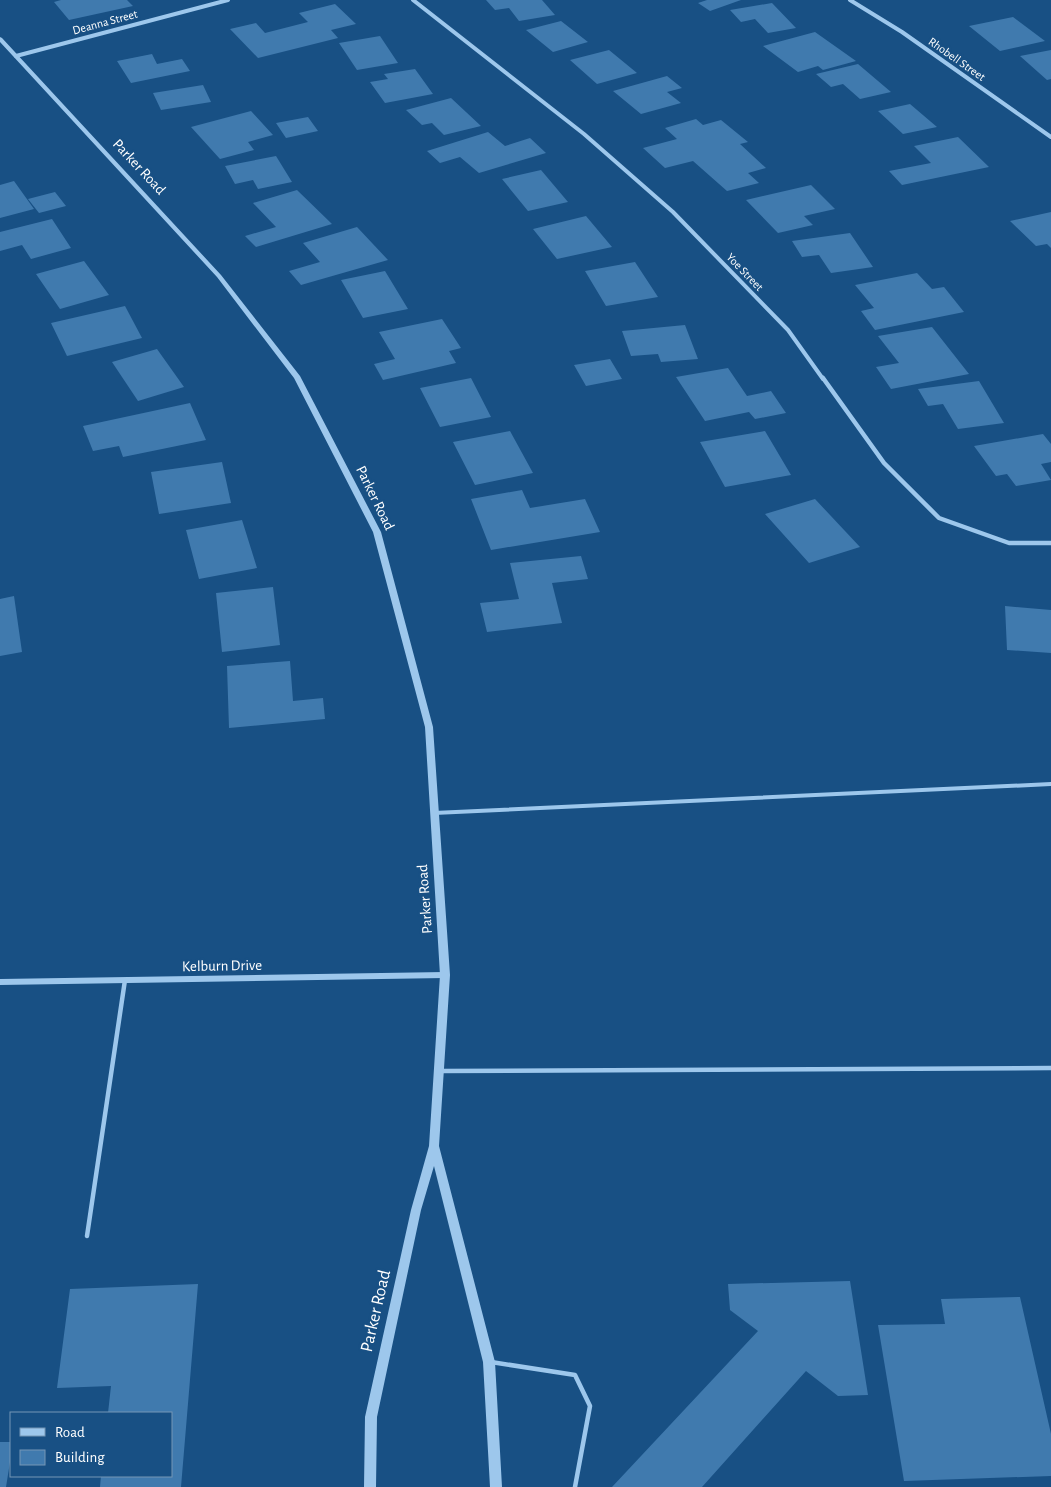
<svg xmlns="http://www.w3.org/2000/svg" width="1051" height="1487" font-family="'Alegreya Sans',sans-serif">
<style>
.building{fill:#407aae}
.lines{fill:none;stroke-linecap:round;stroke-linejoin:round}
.service-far1{stroke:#9dc7ec;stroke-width:4}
.service{stroke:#9dc7ec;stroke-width:4.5}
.minor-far2{stroke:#9dc7ec;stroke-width:4}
.minor-far1{stroke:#9dc7ec;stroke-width:4.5}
.minor{stroke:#9dc7ec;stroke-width:6}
.tertiary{fill:#9dc7ec;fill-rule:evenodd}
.labels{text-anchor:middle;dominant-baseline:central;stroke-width:5;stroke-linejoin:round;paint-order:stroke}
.far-street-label{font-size:12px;fill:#fff;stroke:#185084}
.street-label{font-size:15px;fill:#fff;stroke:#185084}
.near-street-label{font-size:18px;fill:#fff;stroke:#185084}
</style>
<rect width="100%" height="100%" fill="#185084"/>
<path class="building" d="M61 0H127L133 6 69 20 54 2Z
M486 0H542L555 15 519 21 509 8 495 10Z
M707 0H741L710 11 698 3Z
M772 3 796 28 768 33 755 19 741 22 730 10Z
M335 4 356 24 331 30 338 38 258 58 230 29 256 23 265 33 308 22 299 13Z
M1013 17 1045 41 1000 51 969 26Z
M561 21 588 42 553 52 526 30Z
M815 32 856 61 823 70 818 66 798 72 763 46Z
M380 36 398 63 357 70 339 43Z
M609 50 637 73 597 84 570 60Z
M1051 50V79L1047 80 1020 56Z
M152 54 157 64 182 59 190 71 131 83 117 61Z
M858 64 891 92 860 99 843 84 831 87 816 74Z
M415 69 433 94 385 103 370 82 388 79 384 74Z
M667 76 682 88 667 92 681 103 641 114 613 91Z
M203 85 211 102 161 110 153 93Z
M451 98 481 126 444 135 432 123 422 125 406 110Z
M910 104 937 127 903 134 878 111Z
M251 111 273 135 248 142 254 150 220 159 191 127Z
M308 117 318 131 286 138 276 123Z
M696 119 703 125 721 120 748 142 740 144 766 168 748 173 759 183 727 191 693 161 665 168 643 148 677 139 665 128Z
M488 132 505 146 530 138 546 153 479 173 460 157 440 163 427 151Z
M958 137 989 167 902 185 889 171 931 163 914 146Z
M276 156 292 182 258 189 253 180 235 184 225 166Z
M541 170 568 202 528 211 502 179Z
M14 181 34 209 0 218V185Z
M811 185 835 209 804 216 813 225 778 233 746 200Z
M297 190 332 224 256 247 245 236 276 227 253 203Z
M55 192 66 206 39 213 28 199Z
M1051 212V248L1047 244 1036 246 1010 221Z
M586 216 612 247 557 259 533 229Z
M52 219 71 248 31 259 22 245 0 251V232Z
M357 227 388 260 301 285 289 271 320 262 303 243Z
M850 233 873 267 831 273 819 255 802 257 792 241Z
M84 261 109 295 60 309 36 274Z
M635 262 658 297 606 306 585 271Z
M385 271 408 309 363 318 341 280Z
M917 273 932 289 944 287 964 312 875 330 861 311 874 308 855 285Z
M125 306 142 338 67 356 51 323Z
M442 319 461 348 449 351 456 363 383 380 374 364 395 359 379 332Z
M685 325 698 359 661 362 658 354 631 356 622 331Z
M932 327 969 374 891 389 876 367 899 363 878 336Z
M157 349 184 387 138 401 112 362Z
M610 359 622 379 586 386 574 365Z
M728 368 747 396 771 391 786 413 755 419 749 412 705 421 676 377Z
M471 378 491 417 440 427 420 388Z
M979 381 1004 423 958 429 943 404 928 406 918 389Z
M190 403 206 440 123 457 119 446 93 451 83 426Z
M510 431 533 473 475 485 453 442Z
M765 431 791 475 725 487 700 442Z
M1043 434 1051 444V462L1041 464 1051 480 1016 486 1007 474 996 476 974 446Z
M222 462 231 503 159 514 151 472Z
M522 490 530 508 585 499 600 532 491 550 471 499Z
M815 499 860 547 809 563 765 514Z
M242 520 257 568 199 579 186 530Z
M581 556 588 579 552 583 562 623 487 632 480 603 519 599 510 563Z
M273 587 280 645 222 652 216 593Z
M14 596 22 652 0 656V599Z
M1005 606 1051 610V653L1007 650Z
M290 661 293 701 323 698 325 719 229 728 227 666Z
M850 1281 868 1395 838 1396 806 1371 702 1487H612L758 1331 730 1310 728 1284Z
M198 1284 181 1487H100L101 1476H171V1413H108L111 1386 57 1388 70 1289Z
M1020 1297 1051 1434V1476L904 1481 878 1325 945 1324 941 1299Z
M0 1442H11V1456L6 1487H0Z"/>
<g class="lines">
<path class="service-far1" d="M434 813 1051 784"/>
<path class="service" d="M441 1071 1051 1068
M87 1236 125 980
M491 1362 575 1375 590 1406 575 1487"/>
<path class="minor-far2" d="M413 0 584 134 673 212 788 330 823 379
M850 0 902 32 1051 137
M16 56 228 0"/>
<path class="minor-far1" d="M823 378 884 463 939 518 1009 543H1051"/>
<path class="minor" d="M0 982 445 975"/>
<path class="tertiary" d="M0 37 2 38 221 275 300 376 381 532 433 727 450 975 439 1146 495 1362 502 1487H490L483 1362 434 1166 421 1210 377 1417 376 1487H364L365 1417 411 1210 429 1146 440 975 425 727 373 532 294 378 217 277 0 42Z"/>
</g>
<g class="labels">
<g class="far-street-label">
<text transform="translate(105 22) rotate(-15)">Deanna Street</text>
<text transform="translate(957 59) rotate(35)">Rhobell Street</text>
<text transform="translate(745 272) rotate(46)">Yoe Street</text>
</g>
<g class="street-label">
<text transform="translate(139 167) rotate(47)">Parker Road</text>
<text transform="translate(375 498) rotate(64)">Parker Road</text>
<text transform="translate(425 899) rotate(-94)">Parker Road</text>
<text transform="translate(222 966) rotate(-1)">Kelburn Drive</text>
</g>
<g class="near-street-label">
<text transform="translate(376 1311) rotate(-77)">Parker Road</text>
</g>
</g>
<rect x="10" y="1412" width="162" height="65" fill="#185084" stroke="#7496b5"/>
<rect x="20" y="1428" width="25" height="8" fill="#9dc7ec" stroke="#7496b5"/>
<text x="55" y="1437" font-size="15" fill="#ffffff">Road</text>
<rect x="20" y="1450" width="25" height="15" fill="#407aae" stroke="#7496b5"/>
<text x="55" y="1462" font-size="15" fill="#ffffff">Building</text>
</svg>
